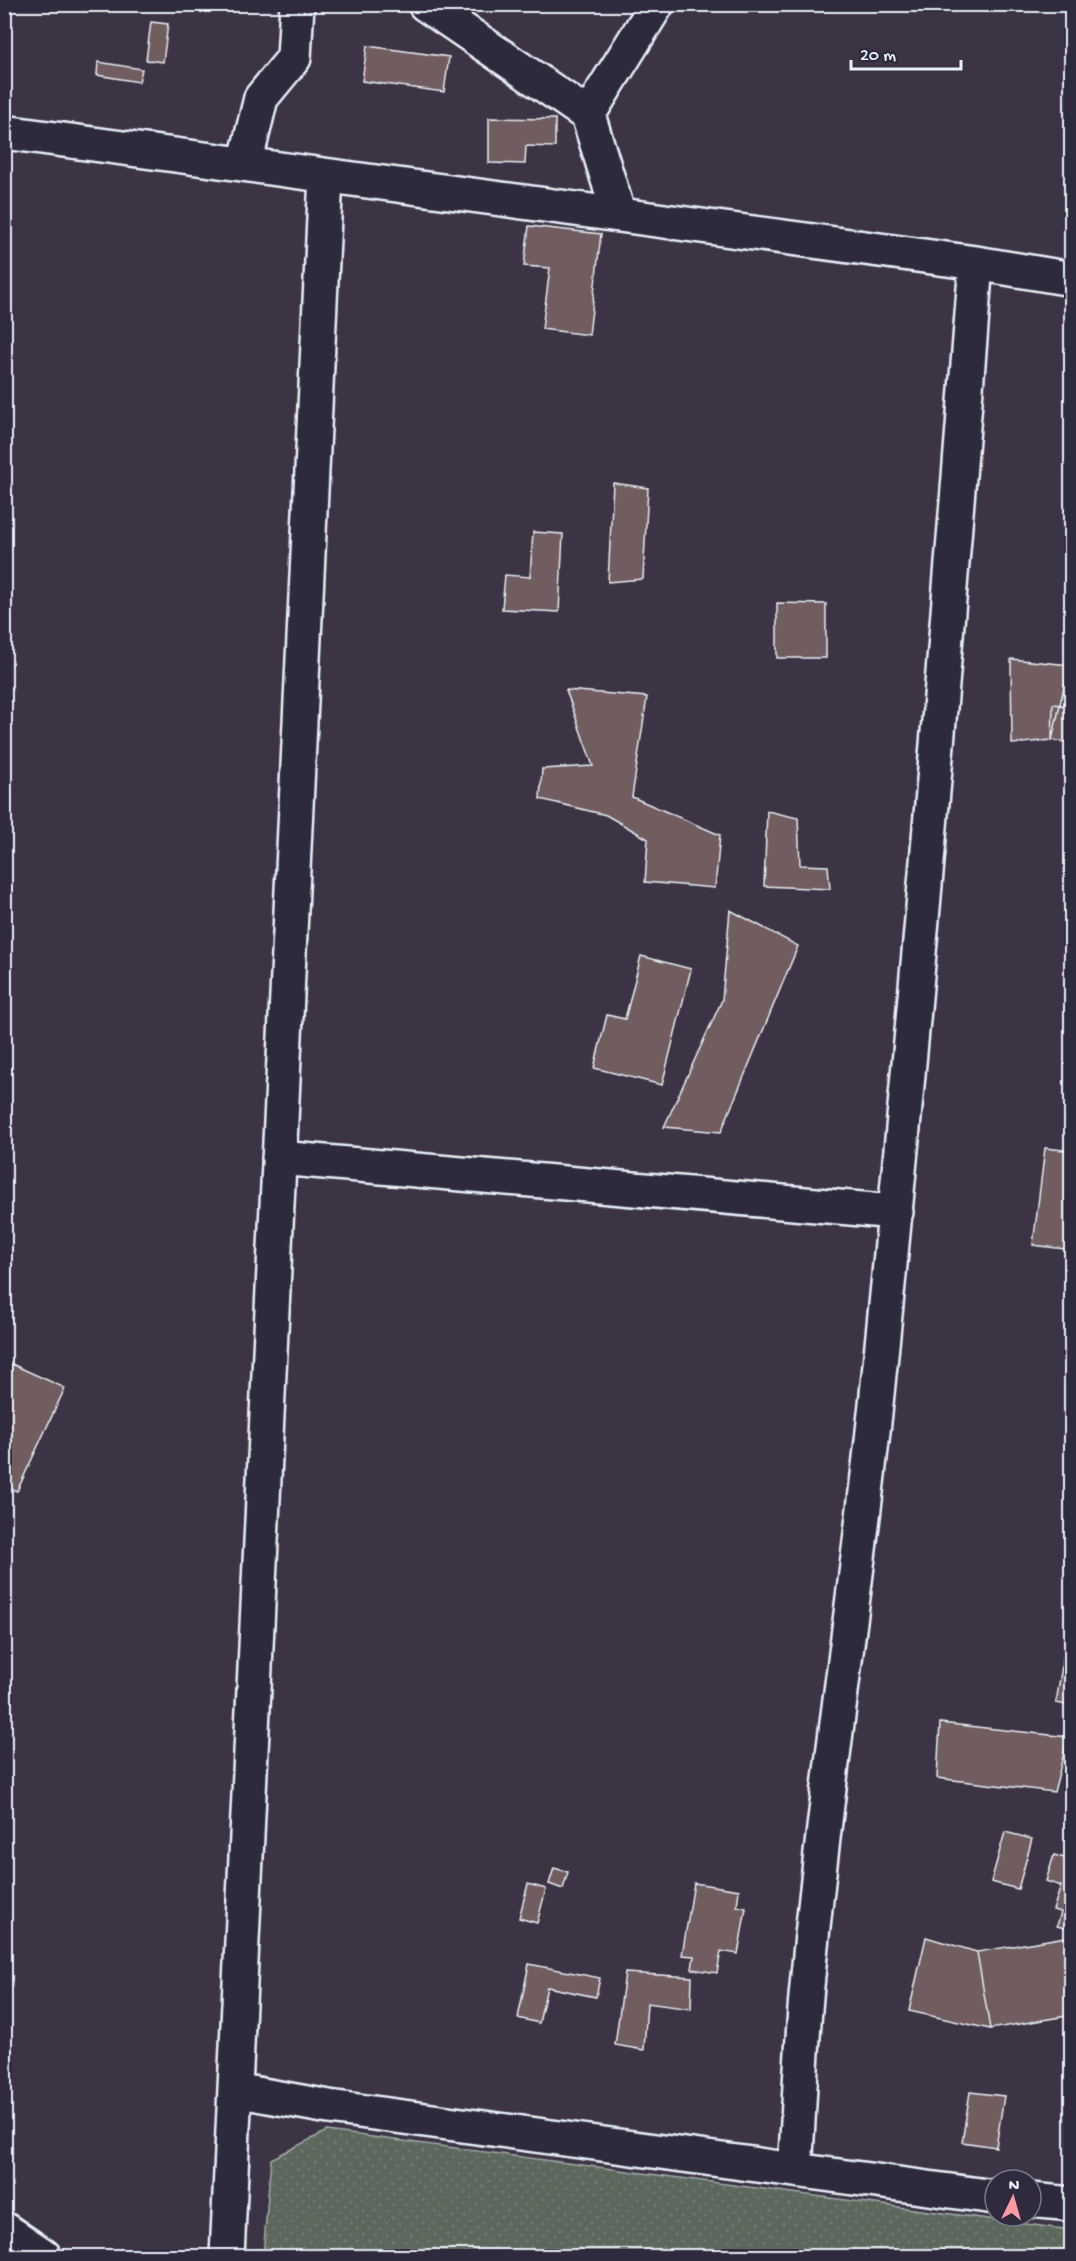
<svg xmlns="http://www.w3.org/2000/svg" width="1076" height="2261" font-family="'Gochi Hand',sans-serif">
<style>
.grass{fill:url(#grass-dots);stroke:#a2acaa;stroke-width:1.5}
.building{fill:#715c5f;stroke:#e8f1f8;stroke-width:1.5}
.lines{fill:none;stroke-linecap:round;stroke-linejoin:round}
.minor-casing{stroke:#e8f1f8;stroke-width:38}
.minor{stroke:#2f2a3d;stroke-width:33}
</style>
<defs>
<pattern id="grass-dots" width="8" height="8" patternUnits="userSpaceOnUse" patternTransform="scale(1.5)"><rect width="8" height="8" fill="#5c675c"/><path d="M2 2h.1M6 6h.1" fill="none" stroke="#737d74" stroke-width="1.8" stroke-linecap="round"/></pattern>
</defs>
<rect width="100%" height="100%" fill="#3c3444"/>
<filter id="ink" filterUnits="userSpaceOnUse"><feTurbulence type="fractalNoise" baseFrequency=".0167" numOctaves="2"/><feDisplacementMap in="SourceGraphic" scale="12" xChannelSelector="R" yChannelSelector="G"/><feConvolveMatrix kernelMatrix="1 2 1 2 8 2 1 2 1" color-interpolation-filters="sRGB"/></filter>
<g filter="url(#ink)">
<path class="grass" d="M327 2131 1071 2230V2256H263L271 2159Z"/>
<path class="building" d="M151 22 168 24 163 62 146 60Z
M367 46 449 57 444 92 362 81Z
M98 62 142 69 139 82 97 75Z
M489 118 555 119V147L526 146 525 164 489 163Z
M529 226 601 234 589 335 542 329 550 268 524 266Z
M613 483 648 488 643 579 608 582Z
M533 532 563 534 559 612 502 609 505 575 530 577Z
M777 603 826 604V658H777Z
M1011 659 1069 665 1052 740 1012 744Z
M566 690 647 697 632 797 720 835 715 888 645 882 648 839 606 815 540 799 542 769 593 766Z
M1053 704 1072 706V743L1052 740Z
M767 811 798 818 800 865 828 866 830 889 764 886Z
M730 910 798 946 721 1132 664 1127 722 1000Z
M641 956 691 969 662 1085 594 1068 607 1015 625 1019Z
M1045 1148 1072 1151V1250L1033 1245Z
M5 1361 65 1388 17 1491 4 1486Z
M1065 1647 1072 1648V1706L1056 1703Z
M940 1723 1068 1737 1054 1792 937 1778Z
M1005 1832 1032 1839 1018 1889 991 1882Z
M1054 1855 1072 1860V1930L1057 1926 1061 1912 1053 1910 1061 1886 1046 1881Z
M554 1868 568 1872 563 1889 549 1884Z
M694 1883 739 1890 737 1906 746 1908 738 1954 721 1951 717 1973 692 1969 694 1956 682 1955Z
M528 1884 546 1889 537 1923 519 1918Z
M1072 1936V2015L990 2029 977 1952Z
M926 1937 977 1952 990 2029 909 2011Z
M529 1964 600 1978 596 1997 547 1987 539 2023 518 2018Z
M625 1973 692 1977 691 2009 647 2003 644 2050 615 2045Z
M970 2092 1004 2096 996 2147 962 2142Z"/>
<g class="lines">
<g class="minor-casing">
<path id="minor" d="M425 4 588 115
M4 132 976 263 1072 279
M245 164 261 98 294 58 297 4
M619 215 588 115 657 4
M279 1158 896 1212
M235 2090 329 2107 995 2197
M795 2170C799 2112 801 2055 806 1997 824 1799 855 1602 876 1404 915 1025 946 644 976 263
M1031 2200 1072 2204
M4 2229 44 2256
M227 2256 326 176"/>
</g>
<use href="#minor" class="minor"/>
</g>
</g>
<rect width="1076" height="2261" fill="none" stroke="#2f2a3d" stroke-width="24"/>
<rect x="12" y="12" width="1052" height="2237" fill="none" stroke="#e8f1f8" stroke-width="2" filter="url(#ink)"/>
<g transform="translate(1013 2198) rotate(5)"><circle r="28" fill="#2f2a3d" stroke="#797a88" stroke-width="1.5"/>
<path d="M0-4.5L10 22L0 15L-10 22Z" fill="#ff9aa2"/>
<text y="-9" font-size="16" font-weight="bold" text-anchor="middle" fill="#e8f1f8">N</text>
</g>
<path d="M851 60v9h110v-9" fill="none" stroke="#e8f1f8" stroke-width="3"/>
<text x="860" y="60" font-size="18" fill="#e8f1f8" stroke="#2f2a3d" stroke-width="4.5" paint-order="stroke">20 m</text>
</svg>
